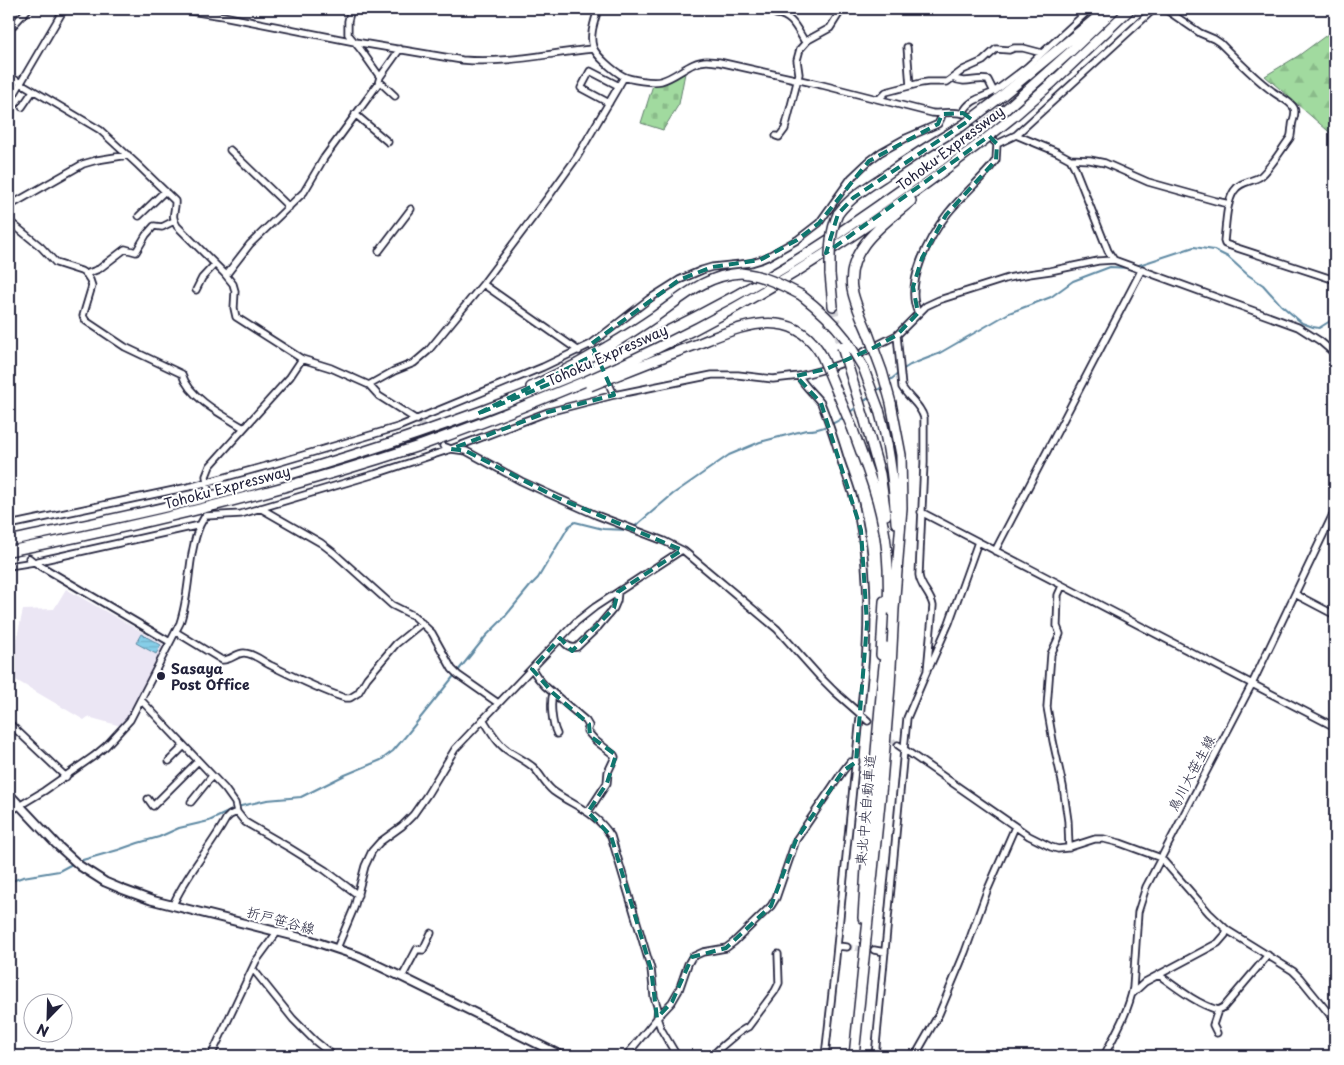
<svg xmlns="http://www.w3.org/2000/svg" width="1344" height="1065" font-family="'Playpen Sans','Klee One',sans-serif">
<style>
.built{fill:#ebe6f4}
.forest{fill:url(#forest-firs);stroke:#627e6d}
.cemetery{fill:url(#cemetery-stones);stroke:#627e6d}
.water{fill:url(#water-rules);stroke:#5e89a3}
.lines{fill:none;stroke-linecap:round;stroke-linejoin:round}
.stream{stroke:#5e89a3;stroke-width:2}
.minor-tunnel{stroke:#d3d3d8;stroke-width:5.5;stroke-dasharray:5.5 3;stroke-linecap:butt}
.highway-tunnel{stroke:#d3d3d8;stroke-width:9;stroke-dasharray:9 4.5;stroke-linecap:butt}
.minor-casing{stroke:#22223b;stroke-width:9}
.major-casing{stroke:#22223b;stroke-width:11}
.highway-casing{stroke:#22223b;stroke-width:12}
.minor{stroke:#fff;stroke-width:5.5}
.major{stroke:#fff;stroke-width:7}
.highway{stroke:#fff;stroke-width:9}
.highway-bridge-casing{stroke:#22223b;stroke-width:12;stroke-linecap:butt}
.highway-bridge{stroke:#fff;stroke-width:9}
.marked{fill:none;stroke:#0f766e;stroke-width:4;stroke-dasharray:10 6;stroke-linejoin:round}
.poi-dot{fill:#22223b;stroke:#fff;stroke-width:2}
.labels{text-anchor:middle;dominant-baseline:central;stroke-width:4;stroke-linejoin:round;paint-order:stroke}
.street-label{font-size:14px;fill:#22223b;stroke:#fff}
.poi-label{font-size:14px;font-weight:bold;fill:#22223b;stroke:#fff;text-anchor:start}
</style>
<defs>
<pattern id="forest-firs" width="22" height="20" patternUnits="userSpaceOnUse" patternTransform="scale(1.25)"><rect width="22" height="20" fill="#a1da9f"/><path d="M5 1l3.5 6h-7zM16 11l3.5 6h-7z" fill="#8abb8a"/></pattern>
<pattern id="cemetery-stones" width="16" height="16" patternUnits="userSpaceOnUse" patternTransform="scale(1.25)"><rect width="16" height="16" fill="#a1da9f"/><path d="M2 7V4a2 2 0 0 1 4 0v3zM10 15v-3a2 2 0 0 1 4 0v3z" fill="#8abb8a"/></pattern>
<pattern id="water-rules" width="6" height="5" patternUnits="userSpaceOnUse" patternTransform="scale(1.25)"><rect width="6" height="5" fill="#86cee8"/><path d="M0 2.5h6" fill="none" stroke="#73b1c8"/></pattern>
</defs>
<rect width="100%" height="100%" fill="#fff"/>
<filter id="ink" filterUnits="userSpaceOnUse"><feTurbulence type="fractalNoise" baseFrequency=".02" numOctaves="2"/><feDisplacementMap in="SourceGraphic" scale="10" xChannelSelector="R" yChannelSelector="G"/><feConvolveMatrix kernelMatrix="1 2 1 2 8 2 1 2 1" color-interpolation-filters="sRGB"/></filter>
<g filter="url(#ink)">
<path class="built" d="M66 589 165 645 133 713 121 726 88 717 84 720 9 676V657L15 646 23 610 54 609Z"/>
<path class="forest" d="M1328 34 1335 35V137L1265 76 1298 56Z"/>
<path class="cemetery" d="M685 73 679 104 663 130 641 123 653 85H662Z"/>
<path class="water" d="M141 634 161 645 156 654 136 643Z"/>
<g class="lines">
<path class="stream" d="M1136 266 1194 247 1214 250 1228 257 1248 275 1263 285 1281 305 1302 323 1313 327 1319 328 1335 318
M902 370 910 365 938 354 1009 313 1051 297 1073 281 1110 267 1130 268
M889 381 899 373
M875 392 883 386
M862 403 872 395
M850 412 858 406
M633 528 673 494 729 455 760 442 806 430C818 431 834 424 844 417
M79 861 118 850 138 843 159 837 179 828 209 821 241 806 267 800 301 797 345 775 381 760 393 751 405 737 486 636 503 619 531 585 538 578 569 526 575 522 603 529 629 530
M9 882 23 877 59 871 74 863"/>
<path class="minor-tunnel" d="M419 422 443 446
M9 536 29 558
M886 735 898 745
M847 947 874 950"/>
<path class="highway-tunnel" d="M833 306 840 341"/>
<g class="minor-casing">
<path id="minor" d="M177 9 223 16 355 42 462 60C508 64 548 53 593 49
M598 9C595 20 589 35 593 47 596 56 614 71 623 76 630 80 653 83 661 81 677 77 690 61 707 61 711 61 715 62 719 62L822 85 932 113C944 114 956 110 967 115L997 144 996 160 990 168C977 183 961 197 948 213 929 237 904 284 918 313
M1165 9 1200 33 1214 39 1220 43C1236 59 1253 77 1272 91 1279 97 1289 100 1294 108 1297 114 1292 120 1292 127 1291 131 1292 134 1290 138 1281 150 1272 166 1261 176 1253 182 1240 181 1234 191 1226 203 1226 226 1224 241L1225 244 1335 280
M776 14C792 15 797 29 805 42
M9 30 28 9
M907 47 910 86
M9 76 100 130 138 165 175 201C176 212 170 214 177 226L224 273 233 284 235 291 234 308 236 317 302 359 331 368 369 385 379 396 417 420
M380 77 400 49
M953 78C966 85 975 77 988 80L994 92 1027 67 1090 9
M379 81 395 96
M879 99 886 92 921 83 928 82H947L963 70 983 61 996 49 1009 50 1014 48H1023L1042 53
M9 103 64 9
M609 103 581 88 590 71 619 86
M22 107 33 91
M963 113C969 100 981 98 994 92
M355 114 388 142
M1016 135 1154 9
M776 136 779 137 785 129 794 94 799 74 797 60 800 49 808 40 830 28 842 9
M997 144 1016 135 1057 152 1070 159 1074 166 1108 251 1114 260
M230 150 289 207
M1070 159 1090 160 1105 163 1148 182 1216 201 1229 204
M9 206 83 164 97 160 128 155
M139 216 165 191
M9 221 41 247 56 263 81 271 86 274 90 280 92 286 83 316 86 321 125 347 182 374C189 398 224 416 244 428
M379 251 411 209
M86 274 99 269 125 249 136 252 146 235 154 226 162 227 174 221
M226 275 250 244 304 192 324 158 378 84 380 77 361 50 348 34V21L351 9
M483 284 579 351
M196 290 202 278 215 264
M591 344 614 395
M799 376C804 386 814 394 821 403 829 422 835 441 841 461 846 476 853 492 856 508 869 563 869 620 864 677L835 967 825 1056
M369 385 394 371 414 363 428 351 483 284 549 196 577 157 624 77
M443 446 451 449 548 412 614 395 712 375H738L773 379 799 376 826 369 840 364 897 335
M208 491 206 476 210 466 290 377 302 359
M260 508 321 543 334 553 392 605 414 616 432 633 452 669 458 675 498 703
M921 512 1335 727
M9 525 193 486 270 465 398 427 543 367 591 344 649 299 679 280 702 270 712 267 750 263 760 260 767 257 797 240 819 223 851 178 869 161 881 152 906 138 938 124 941 118 942 114
M995 551 1142 269
M29 558 34 562 170 642
M9 566 34 562 200 525 205 516 241 514 375 474 451 449 466 451 521 481 558 498 596 515 664 541 684 551 777 629 819 676 835 692 868 721
M1062 586 1058 595 1057 626 1060 634 1058 639 1051 654 1047 707 1053 741 1063 786 1068 821 1069 848
M1295 594 1335 615
M176 632 222 660C230 661 236 653 244 653 254 653 263 662 272 666 296 678 320 690 345 698H350L358 693 367 678 396 644 422 623
M560 638C565 643 568 649 577 647L598 627 614 608 617 601 618 592
M930 666 949 623 978 542
M532 669 538 678 545 686 586 721 589 726 587 731 596 741 614 755 615 757 608 772 607 783 588 812
M553 693C550 704 552 724 557 734
M141 700 225 789 235 803 237 812 245 822 288 847 325 870 358 895
M483 719C490 730 497 743 507 750 515 756 525 760 533 767 541 774 543 783 553 791 575 807 595 811 611 836L651 969 654 997 658 1009 657 1018 661 1029 677 1056
M9 723 66 777
M898 745 1029 836 1051 847 1058 849 1067 848 1095 839H1104L1120 843 1161 858 1209 913 1227 930 1293 971 1300 978 1335 1021
M169 761 184 746
M148 799 153 806 198 761
M191 802 212 776
M9 812 44 791 94 756 106 746 130 720 180 623C191 591 187 556 200 525
M173 905C186 874 210 849 226 819L230 815 237 812
M837 946 847 947
M337 948 354 908 365 866 372 851 380 842 402 826 413 815 427 795 455 749 576 622 595 607 682 550
M874 950 885 952
M253 969 293 1019 315 1041 330 1053 332 1056
M1159 975C1177 988 1197 1004 1218 1010L1224 1007 1268 955
M402 977 417 949 423 950 431 933
M1132 994 1145 982 1218 943 1225 935 1227 930
M1217 1033 1213 1025 1218 1010
M211 1056 256 961 278 931
M626 1056 657 1018 672 1002 679 990 688 964 692 957 703 952 726 948 734 942 771 906 776 898 796 840 843 771 850 762H856
M712 1056C719 1048 739 1031 748 1027L775 991 779 983 778 954
M875 1056 907 718 927 671 933 606C931 594 920 587 919 575L924 463V418C920 404 909 399 902 387L897 335 926 306 939 300 1008 278 1029 274 1050 271 1098 261 1114 260 1298 327 1320 341 1335 354
M915 1056 939 1014 965 952 987 891 1015 827
M1104 1056C1115 1034 1128 1013 1133 988L1138 912 1146 887 1252 684 1335 510"/>
</g>
<g class="major-casing">
<path id="major" d="M9 794 56 844 80 866 105 882 124 890 151 900 310 940 358 956 404 978 562 1056"/>
</g>
<g class="highway-casing">
<path id="highway" d="M998 99 1106 10
M1006 109 1070 52 1115 9
M1013 117 1053 82 1130 9
M838 214C850 198 866 188 883 177 908 159 935 142 962 126
M830 274 833 306
M801 295C818 308 833 322 846 339
M868 333C862 319 855 304 852 289 846 248 884 224 911 201
M607 347C624 337 640 327 656 316 684 296 706 275 741 273
M614 357C674 329 732 299 789 265 854 225 916 180 976 134
M617 367C698 330 776 287 850 237 896 207 939 174 983 141
M620 374C645 364 670 354 695 345 720 335 749 321 777 324 798 326 812 338 822 356
M531 387 577 364
M879 410C890 448 894 485 896 523
M865 421 880 474 886 515
M853 430C864 461 877 492 883 525 889 553 889 581 888 609
M9 541C79 526 150 512 219 494 343 461 463 421 581 372
M9 551C149 524 287 490 422 445 478 425 533 403 588 380
M881 655 884 601
M863 918 867 851 882 685 886 647
M854 1056 882 783 890 686 894 609 902 508 901 455 891 403"/>
</g>
<use href="#minor" class="minor"/>
<use href="#major" class="major"/>
<use href="#highway" class="highway"/>
<g class="highway-bridge-casing">
<path id="highway-bridge" d="M962 126 998 99
M976 134 1006 109
M983 141 1013 117
M741 273C763 275 782 285 801 295
M830 274C830 253 829 234 838 214
M868 333 882 371 891 403
M846 339 863 367 879 410
M842 347 865 421
M822 356 853 430
M577 364 607 347
M581 372 614 357
M588 380 617 367
M590 386 620 374"/>
</g>
<use href="#highway-bridge" class="highway-bridge"/>
</g>
</g>
<path class="marked" d="M963 113 971 119 853 198 838 214 826 253 989 136 997 144 996 160 946 215 922 258 913 287 918 313 897 335 873 348 826 369 796 376 821 403 861 530 867 624 856 762 843 771 796 840 771 906 726 948 692 957 672 1002 657 1018 651 969 611 836 588 812 607 783 616 755 590 736 589 724 553 693 532 669 560 638 572 651 614 608 618 592 682 550 558 498 466 451 451 449 548 412 614 395 600 363 477 414 596 354 591 344 679 280 712 267 760 260 797 240 819 223 869 161 938 124 942 114Z"/>
<circle class="poi-dot" cx="161" cy="676" r="5"/>
<g class="labels">
<g class="street-label">
<text transform="translate(950 148) rotate(-37)">Tohoku Expressway</text>
<text transform="translate(607 355) rotate(-24)">Tohoku Expressway</text>
<text transform="translate(227 487) rotate(-15)">Tohoku Expressway</text>
<text transform="translate(1191 773) rotate(-62)">鳥川大笹生線</text>
<text transform="translate(865 810) rotate(-85)">東北中央自動車道</text>
<text transform="translate(281 920) rotate(15)">折戸笹谷線</text>
</g>
<g class="poi-label">
<text x="171" y="668">Sasaya<tspan x="171" dy="16">Post Office</tspan></text>
</g>
</g>
<rect width="1344" height="1065" fill="none" stroke="#fff" stroke-width="30"/>
<rect x="15" y="15" width="1314" height="1035" fill="none" stroke="#22223b" stroke-width="2" filter="url(#ink)"/>
<g transform="translate(48 1018) rotate(203)"><circle r="24" fill="#ffffff" stroke="#a7a7b1"/>
<path d="M0-4L9 19L0 12L-9 19Z" fill="#22223b"/>
<text y="-8" font-size="14" font-weight="bold" text-anchor="middle" fill="#22223b">N</text>
</g>
</svg>
